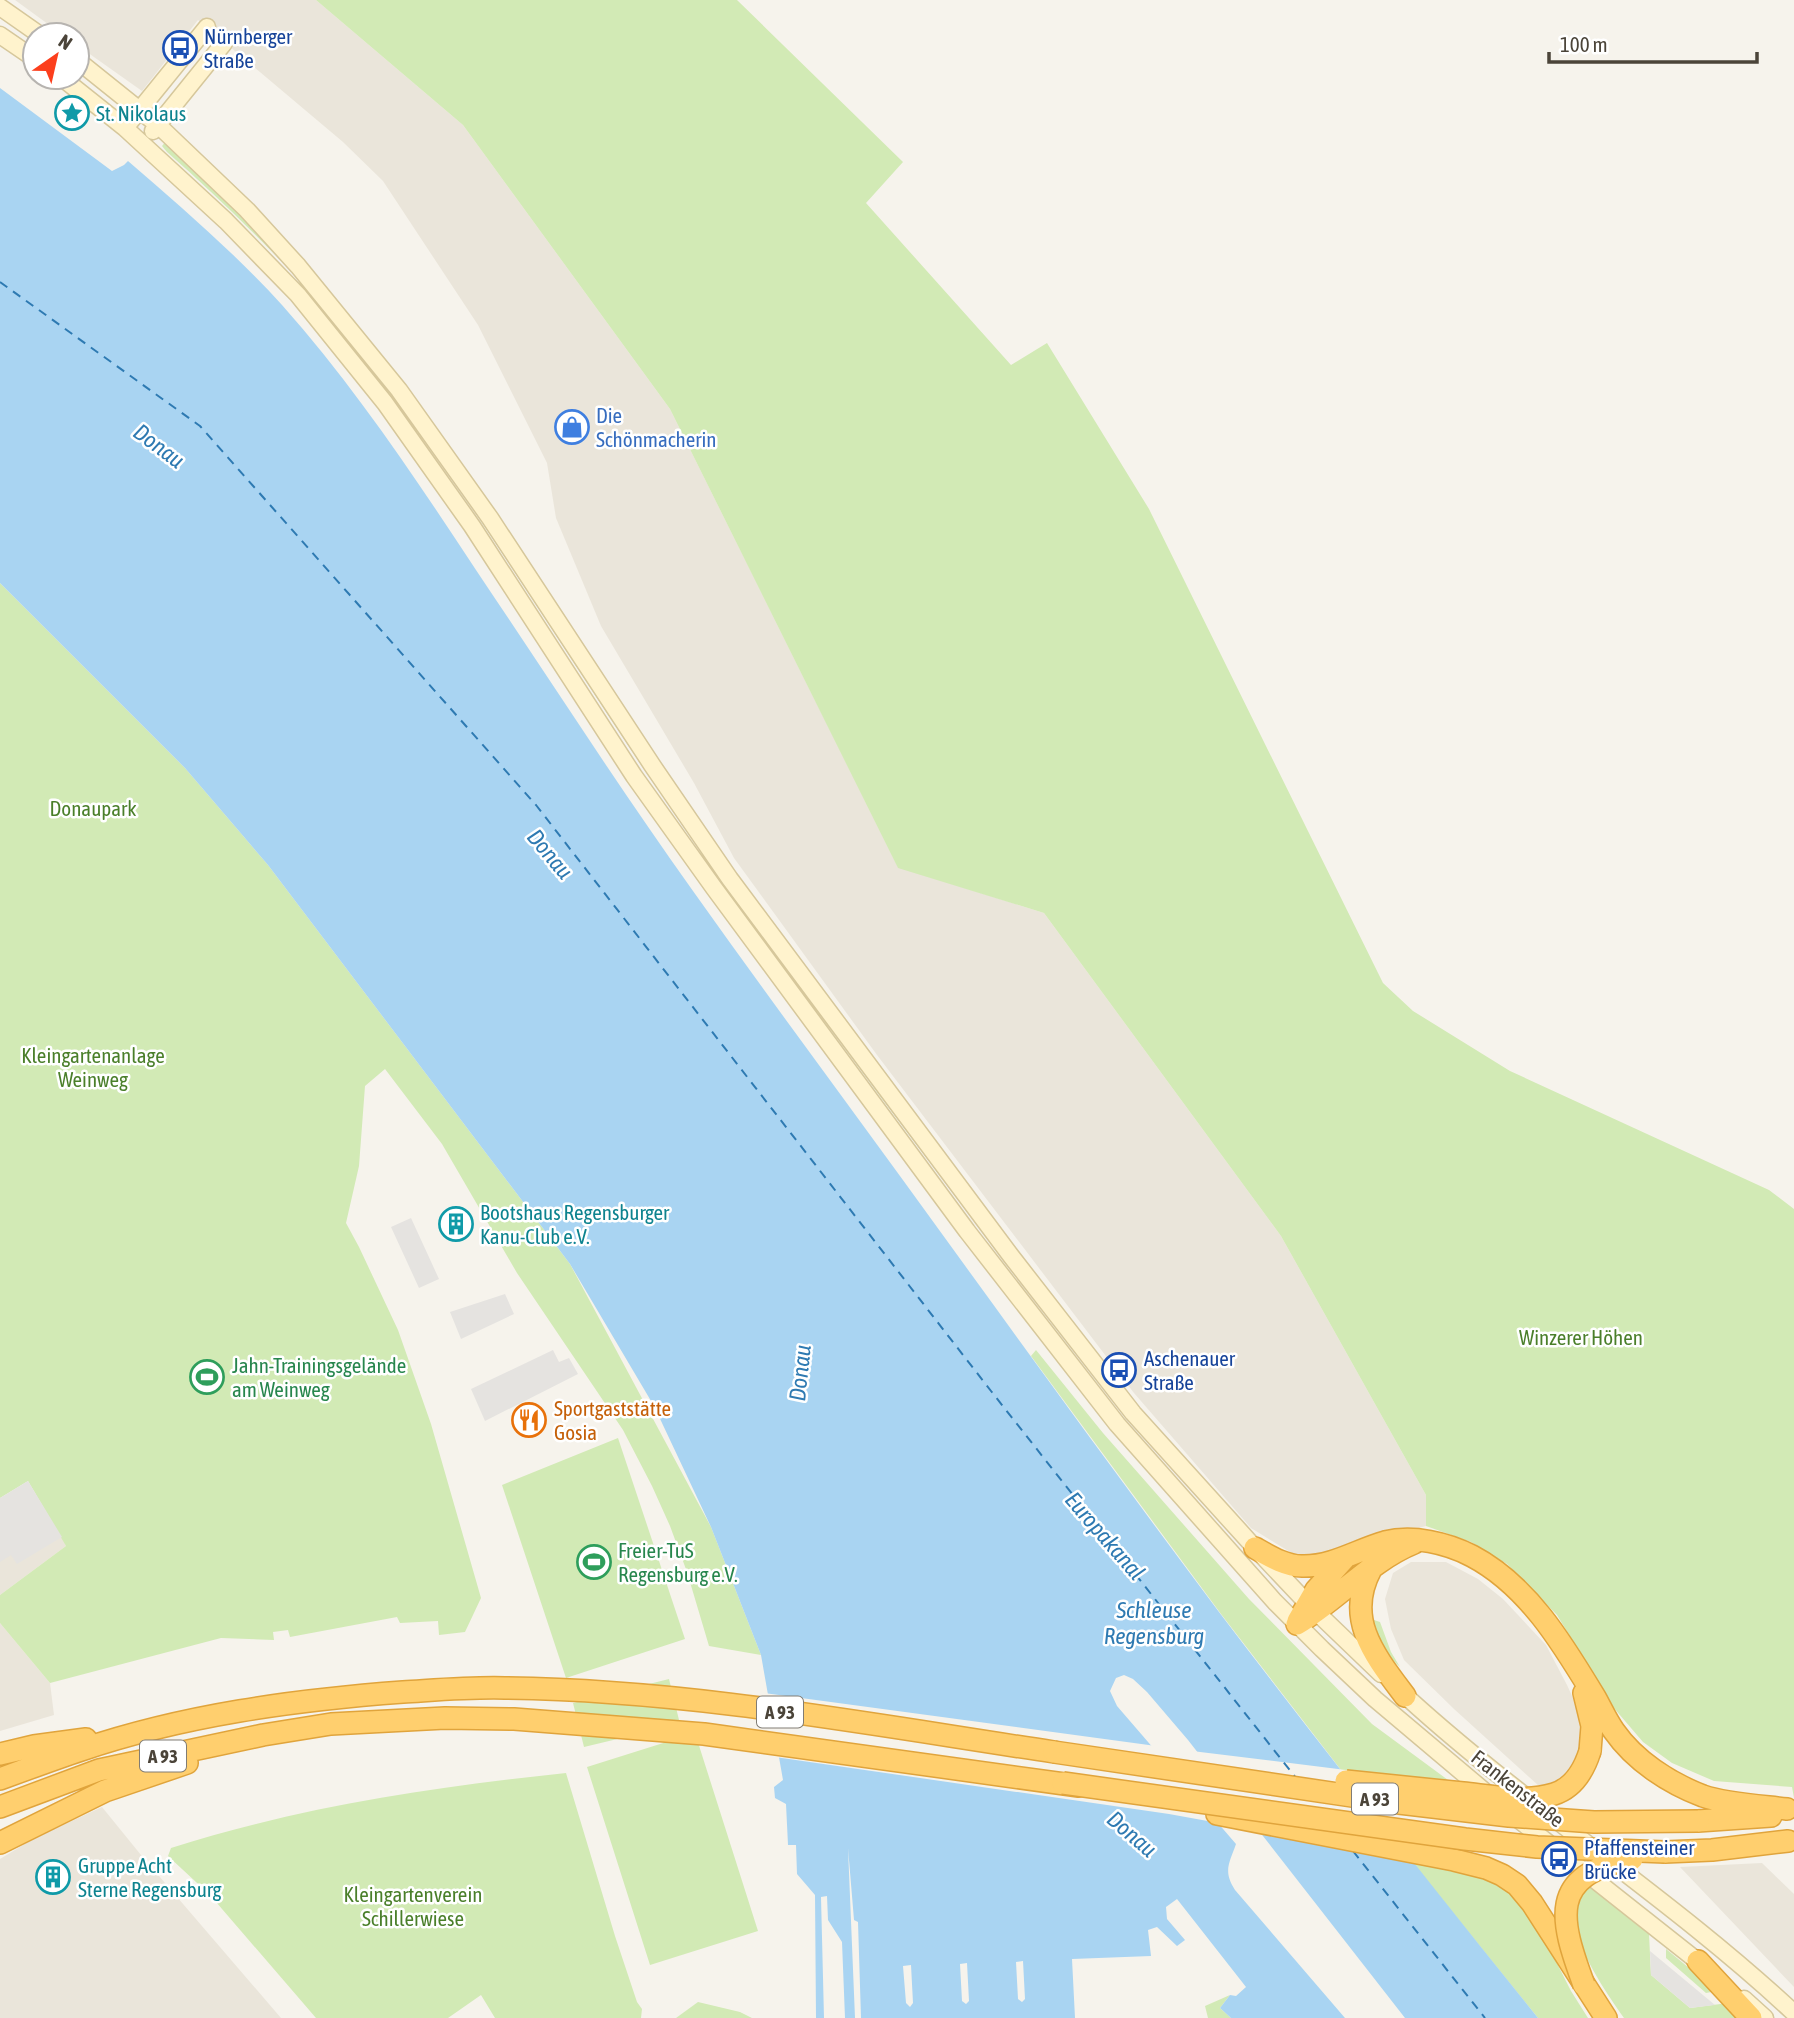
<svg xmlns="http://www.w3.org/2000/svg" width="1794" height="2018" font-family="'Asap Condensed',sans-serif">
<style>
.residential{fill:#eae5da}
.green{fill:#d2eab5}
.parking{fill:#e5e3e0}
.water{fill:#a9d4f2;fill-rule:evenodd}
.pier{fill:#f6f3ec}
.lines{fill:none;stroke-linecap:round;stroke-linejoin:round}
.ferry{stroke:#2e7ab2;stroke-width:2;stroke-dasharray:9 7;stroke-linecap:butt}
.secondary-casing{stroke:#d6c79b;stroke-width:19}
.highway-casing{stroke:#e0a43c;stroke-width:24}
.secondary{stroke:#fff3cd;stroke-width:16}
.highway{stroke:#ffcf6e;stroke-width:21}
.highway-bridge-casing{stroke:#e0a43c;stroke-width:24;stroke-linecap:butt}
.highway-bridge{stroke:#ffcf6e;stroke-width:21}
.labels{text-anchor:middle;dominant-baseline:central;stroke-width:5;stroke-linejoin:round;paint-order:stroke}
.shield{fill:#fff;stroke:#817c74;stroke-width:2}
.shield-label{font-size:19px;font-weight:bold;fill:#4b4439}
.transit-label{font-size:21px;fill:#164399;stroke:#fff;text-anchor:start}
.culture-label{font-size:21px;fill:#0d838f;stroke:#fff;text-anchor:start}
.shop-label{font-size:21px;fill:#366cbe;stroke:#fff;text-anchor:start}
.park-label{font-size:21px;fill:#4a7f2a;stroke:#fff}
.leisure-label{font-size:21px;fill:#27864d;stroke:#fff;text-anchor:start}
.food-label{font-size:21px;fill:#c56008;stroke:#fff;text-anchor:start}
.street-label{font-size:21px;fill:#4b4439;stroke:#fff}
.water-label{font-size:23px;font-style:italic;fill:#2e7ab2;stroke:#fff}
</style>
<rect width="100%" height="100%" fill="#f6f3ec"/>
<path class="residential" d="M15 0H316L463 125 670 409 898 867 1044 913 1281 1236 1426 1495V1526L1369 1541 1308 1563 1251 1528 1134 1393 877 1055 734 858 694 783 601 626 556 518 547 463 478 325 383 181 343 142 198 20 142 91 77 45V35H63Z
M0 1498 62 1537 66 1546 0 1595Z
M1411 1562H1446L1478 1579 1503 1599 1546 1645 1567 1685 1577 1707 1582 1736V1750L1573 1767 1561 1778 1547 1786H1539L1454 1709 1404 1660 1391 1629 1385 1599 1393 1573Z
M0 1623 50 1683 54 1715 0 1731Z
M102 1807 141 1855 281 2018H0V1859L33 1839Z
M1762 1863 1794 1894V1987L1680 1867Z"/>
<path class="green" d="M316 0H737L903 162 866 203 1011 365 1047 343 1149 509 1383 983 1413 1011 1510 1071 1769 1190 1794 1209V1798L1792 1787 1714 1781 1672 1763 1643 1742 1613 1707 1557 1615 1507 1564 1471 1542 1426 1526V1495L1281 1236 1044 913 898 868 670 409 463 125Z
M167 140C238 208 305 278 366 355 471 489 557 636 653 776 800 990 956 1198 1118 1401L1117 1404H1116C1035 1303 958 1200 880 1096 800 988 720 880 644 769 551 631 466 489 364 357 306 282 238 215 167 152L162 146Z
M0 583 185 768 268 865 570 1264 711 1527 761 1655 709 1646 687 1572 670 1526 652 1486 623 1430 517 1273 442 1144 385 1069 365 1086 359 1166 346 1223 359 1247 398 1330 431 1424 481 1598 465 1632 439 1635 438 1621 400 1623 397 1617 290 1637 288 1630 273 1632 274 1640 221 1638 50 1683 0 1623V1595L66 1546 28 1481 0 1498Z
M1036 1350 1103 1433 1249 1599 1372 1724 1448 1780 1341 1770 1221 1614 1031 1356Z
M618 1438 685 1639 566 1678 502 1485Z
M1371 1619 1380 1622 1391 1652 1400 1667C1385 1653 1377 1638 1371 1619Z
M669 1679 680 1724 584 1747 573 1703Z
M695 1733 758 1931 650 1965 587 1767Z
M566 1773 615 1936 637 2002 642 2009 641 2018H495L481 1995 448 2018H316L210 1895 168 1856 171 1848C299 1807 433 1787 566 1773Z
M1408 1857 1487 1876 1511 1890 1540 1930 1571 1991 1588 2018H1538Z
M1589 1884 1649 1934 1651 1975 1690 2008 1728 2003 1743 2018H1624C1607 1994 1568 1938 1575 1908 1577 1899 1583 1892 1589 1884Z
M1666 1949 1717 1991 1706 1993 1666 1958Z
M1230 1995 1220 2008 1231 2018H1208L1205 2006Z
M698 2002 740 2012 752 2018H676Z"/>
<path class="parking" d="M411 1218 439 1279 419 1288 391 1227Z
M505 1294 514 1314 461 1339 450 1312Z
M553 1350 559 1362 569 1358 578 1374 485 1421 471 1389Z
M28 1481 62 1537 17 1564 11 1555 0 1562V1498Z
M1650 1951 1715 2005 1690 2008 1651 1975Z"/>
<path class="water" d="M0 88 112 171 124 165 128 161C181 207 235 253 282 305 355 387 416 479 476 570 548 677 618 786 693 891 761 987 831 1081 900 1176 1006 1322 1111 1468 1219 1612 1323 1749 1430 1884 1538 2018H1405L1188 1740 1147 1692 1133 1679 1124 1675 1116 1678 1110 1691 1117 1706 1236 1844C1229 1864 1223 1871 1235 1890L1345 2018H1231L1220 2008 1230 1995 1236 1996 1246 1987 1177 1899 1166 1907 1167 1919 1185 1940 1177 1946 1157 1927 1148 1930 1151 1956 1072 1959 1075 2018H861L858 1922 854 1920 848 1848 855 2018H845L842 1942 828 1920 827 1896 821 1897 824 2018H816L815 1895 797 1874 796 1845H788L786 1804 775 1798 774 1787 783 1780 761 1655 711 1527 654 1406 570 1264 268 865 185 768 0 583ZM1023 1961 1025 1999 1022 2002 1018 1999 1016 1962ZM967 1963 969 2001 966 2004 962 2001 960 1964ZM911 1965 913 2003 910 2007 906 2003 903 1966Z"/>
<path class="pier" d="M764 1693 1156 1746 1224 1824 1169 1814 775 1757Z
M1192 1751 1346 1770 1414 1859 1251 1829Z"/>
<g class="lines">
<path class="ferry" d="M0 282 200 426 536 805 991 1391 1296 1778
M1353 1851 1485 2018"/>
<g class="secondary-casing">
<path id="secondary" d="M0 7 40 35
M0 35 35 59
M77 60 158 125 247 210 298 266 399 390 490 518 652 765 730 879 1011 1256 1133 1413 1255 1548 1307 1603 1381 1674
M61 77 125 128 226 221 298 295 385 403 472 526 634 776 714 888 967 1231 1117 1424 1275 1602 1322 1649 1375 1699 1489 1795
M125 128 207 27
M153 131 224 43
M1398 1689C1523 1805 1669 1896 1794 2013
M1514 1816 1705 1967
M1744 1999 1765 2018"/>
</g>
<g class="highway-casing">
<path id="highway" d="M1255 1548C1269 1556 1287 1567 1304 1566 1333 1566 1357 1550 1385 1542 1413 1535 1447 1543 1472 1556 1529 1586 1564 1646 1596 1699 1602 1710 1607 1721 1614 1731 1635 1761 1669 1783 1703 1796 1726 1804 1762 1806 1787 1809
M1371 1569C1344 1619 1375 1656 1405 1696
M1298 1621 1316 1590 1344 1559
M1297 1624C1337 1600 1370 1561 1414 1543
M1584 1693 1592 1726 1590 1751
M0 1754 34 1746 86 1739
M0 1779C27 1769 54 1759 81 1750 184 1715 295 1700 403 1692 437 1690 471 1687 505 1688 689 1690 873 1725 1054 1752
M0 1807 99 1770 263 1735 331 1724 445 1718 514 1719 704 1734 1079 1786
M1217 1814 1454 1860 1486 1868 1502 1875 1517 1885 1532 1903 1606 2018
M1698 1821 1771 1816
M0 1843 105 1791 187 1763
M1665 1852 1712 1850 1788 1841
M1698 1961 1751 2018"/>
</g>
<use href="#secondary" class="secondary"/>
<use href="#highway" class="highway"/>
<g class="highway-bridge-casing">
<path id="highway-bridge" d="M1054 1752 1399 1803 1509 1816 1594 1822 1698 1821
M1346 1781C1385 1785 1424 1789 1463 1793 1492 1796 1525 1803 1554 1794 1573 1788 1584 1770 1590 1751
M1063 1783 1465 1839 1537 1847 1665 1852
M1584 1985C1560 1920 1547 1875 1632 1859"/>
</g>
<use href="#highway-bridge" class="highway-bridge"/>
</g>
<defs>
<g id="bus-ring" transform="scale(1.75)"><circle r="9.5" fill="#fff" stroke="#1a4fb4" stroke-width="1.5"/><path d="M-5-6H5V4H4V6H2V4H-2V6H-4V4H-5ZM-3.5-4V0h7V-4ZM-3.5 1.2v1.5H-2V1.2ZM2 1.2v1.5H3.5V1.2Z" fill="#1a4fb4"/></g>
<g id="sight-ring" transform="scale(1.75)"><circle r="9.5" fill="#fff" stroke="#0f9aa8" stroke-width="1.5"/><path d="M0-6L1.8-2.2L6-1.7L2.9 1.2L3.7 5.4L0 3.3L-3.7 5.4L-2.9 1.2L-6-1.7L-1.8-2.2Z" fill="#0f9aa8"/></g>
<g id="shop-ring" transform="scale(1.75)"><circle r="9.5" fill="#fff" stroke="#3f7fe0" stroke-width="1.5"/><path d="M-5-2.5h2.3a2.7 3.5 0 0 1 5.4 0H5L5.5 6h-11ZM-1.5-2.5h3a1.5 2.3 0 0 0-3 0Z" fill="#3f7fe0"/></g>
<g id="building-ring" transform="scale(1.75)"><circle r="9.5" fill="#fff" stroke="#0f9aa8" stroke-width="1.5"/><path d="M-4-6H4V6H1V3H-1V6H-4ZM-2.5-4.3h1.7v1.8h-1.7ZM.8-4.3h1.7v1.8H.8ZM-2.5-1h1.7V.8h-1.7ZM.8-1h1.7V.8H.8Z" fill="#0f9aa8"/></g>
<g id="stadium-ring" transform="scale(1.75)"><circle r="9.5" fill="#fff" stroke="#2e9e5b" stroke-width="1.5"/><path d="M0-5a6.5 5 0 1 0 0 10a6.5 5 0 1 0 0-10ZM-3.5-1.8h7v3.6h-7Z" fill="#2e9e5b"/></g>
<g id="restaurant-ring" transform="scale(1.75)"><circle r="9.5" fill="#fff" stroke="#e8710a" stroke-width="1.5"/><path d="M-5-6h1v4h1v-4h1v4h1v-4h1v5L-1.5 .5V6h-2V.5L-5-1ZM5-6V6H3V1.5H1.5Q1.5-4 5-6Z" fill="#e8710a"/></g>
</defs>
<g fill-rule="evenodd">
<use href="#bus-ring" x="180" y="48"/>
<use href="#sight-ring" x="72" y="113"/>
<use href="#shop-ring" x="572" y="427"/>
<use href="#building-ring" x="456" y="1224"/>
<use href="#bus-ring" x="1119" y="1370"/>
<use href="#stadium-ring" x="207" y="1377"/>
<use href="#restaurant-ring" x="529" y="1420"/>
<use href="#stadium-ring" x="594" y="1562"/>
<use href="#bus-ring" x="1559" y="1859"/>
<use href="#building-ring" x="53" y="1877"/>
</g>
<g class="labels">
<g class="shield">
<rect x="757" y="1696.5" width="46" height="31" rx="5"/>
<rect x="140" y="1740.5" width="46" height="31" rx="5"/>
<rect x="1352" y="1783.5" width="46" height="31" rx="5"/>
</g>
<g class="shield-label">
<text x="780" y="1712">A 93</text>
<text x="163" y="1756">A 93</text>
<text x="1375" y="1799">A 93</text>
</g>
<g class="transit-label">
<text x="204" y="36">Nürnberger<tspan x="204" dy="24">Straße</tspan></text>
<text x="1144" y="1358">Aschenauer<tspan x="1144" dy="24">Straße</tspan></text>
<text x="1584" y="1847">Pfaffensteiner<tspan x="1584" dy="24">Brücke</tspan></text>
</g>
<g class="culture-label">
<text x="96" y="113">St. Nikolaus</text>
<text x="480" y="1212">Bootshaus Regensburger<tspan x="480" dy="24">Kanu-Club e.V.</tspan></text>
<text x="78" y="1865">Gruppe Acht<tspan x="78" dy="24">Sterne Regensburg</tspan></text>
</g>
<g class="shop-label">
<text x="596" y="415">Die<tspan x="596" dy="24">Schönmacherin</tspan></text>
</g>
<g class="park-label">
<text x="93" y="808">Donaupark</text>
<text x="93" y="1055">Kleingartenanlage<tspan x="93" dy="24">Weinweg</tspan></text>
<text x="1581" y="1337">Winzerer Höhen</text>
<text x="413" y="1894">Kleingartenverein<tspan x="413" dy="24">Schillerwiese</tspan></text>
</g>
<g class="leisure-label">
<text x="232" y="1365">Jahn-Trainingsgelände<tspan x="232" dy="24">am Weinweg</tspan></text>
<text x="618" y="1550">Freier-TuS<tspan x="618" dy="24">Regensburg e.V.</tspan></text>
</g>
<g class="food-label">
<text x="554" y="1408">Sportgaststätte<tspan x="554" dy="24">Gosia</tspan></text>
</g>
<g class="street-label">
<text transform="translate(1518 1788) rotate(38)">Frankenstraße</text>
</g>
<g class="water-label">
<text transform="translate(159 446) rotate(37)">Donau</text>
<text transform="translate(550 854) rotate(50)">Donau</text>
<text transform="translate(800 1373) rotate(-84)">Donau</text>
<text transform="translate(1105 1536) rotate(49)">Europakanal</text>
<text x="1154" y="1610">Schleuse<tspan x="1154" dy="26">Regensburg</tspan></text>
<text transform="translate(1132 1834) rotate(41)">Donau</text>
</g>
</g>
<g transform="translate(56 56) rotate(34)"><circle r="33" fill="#ffffff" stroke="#b7b4b0" stroke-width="2"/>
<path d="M0-5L12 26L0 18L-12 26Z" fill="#fc3f1d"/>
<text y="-10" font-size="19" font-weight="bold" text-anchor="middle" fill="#4b4439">N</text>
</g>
<path d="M1549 52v10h208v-10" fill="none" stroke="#4b4439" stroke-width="3.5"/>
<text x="1560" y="52" font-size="21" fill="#4b4439" stroke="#ffffff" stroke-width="5" paint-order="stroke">100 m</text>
</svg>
